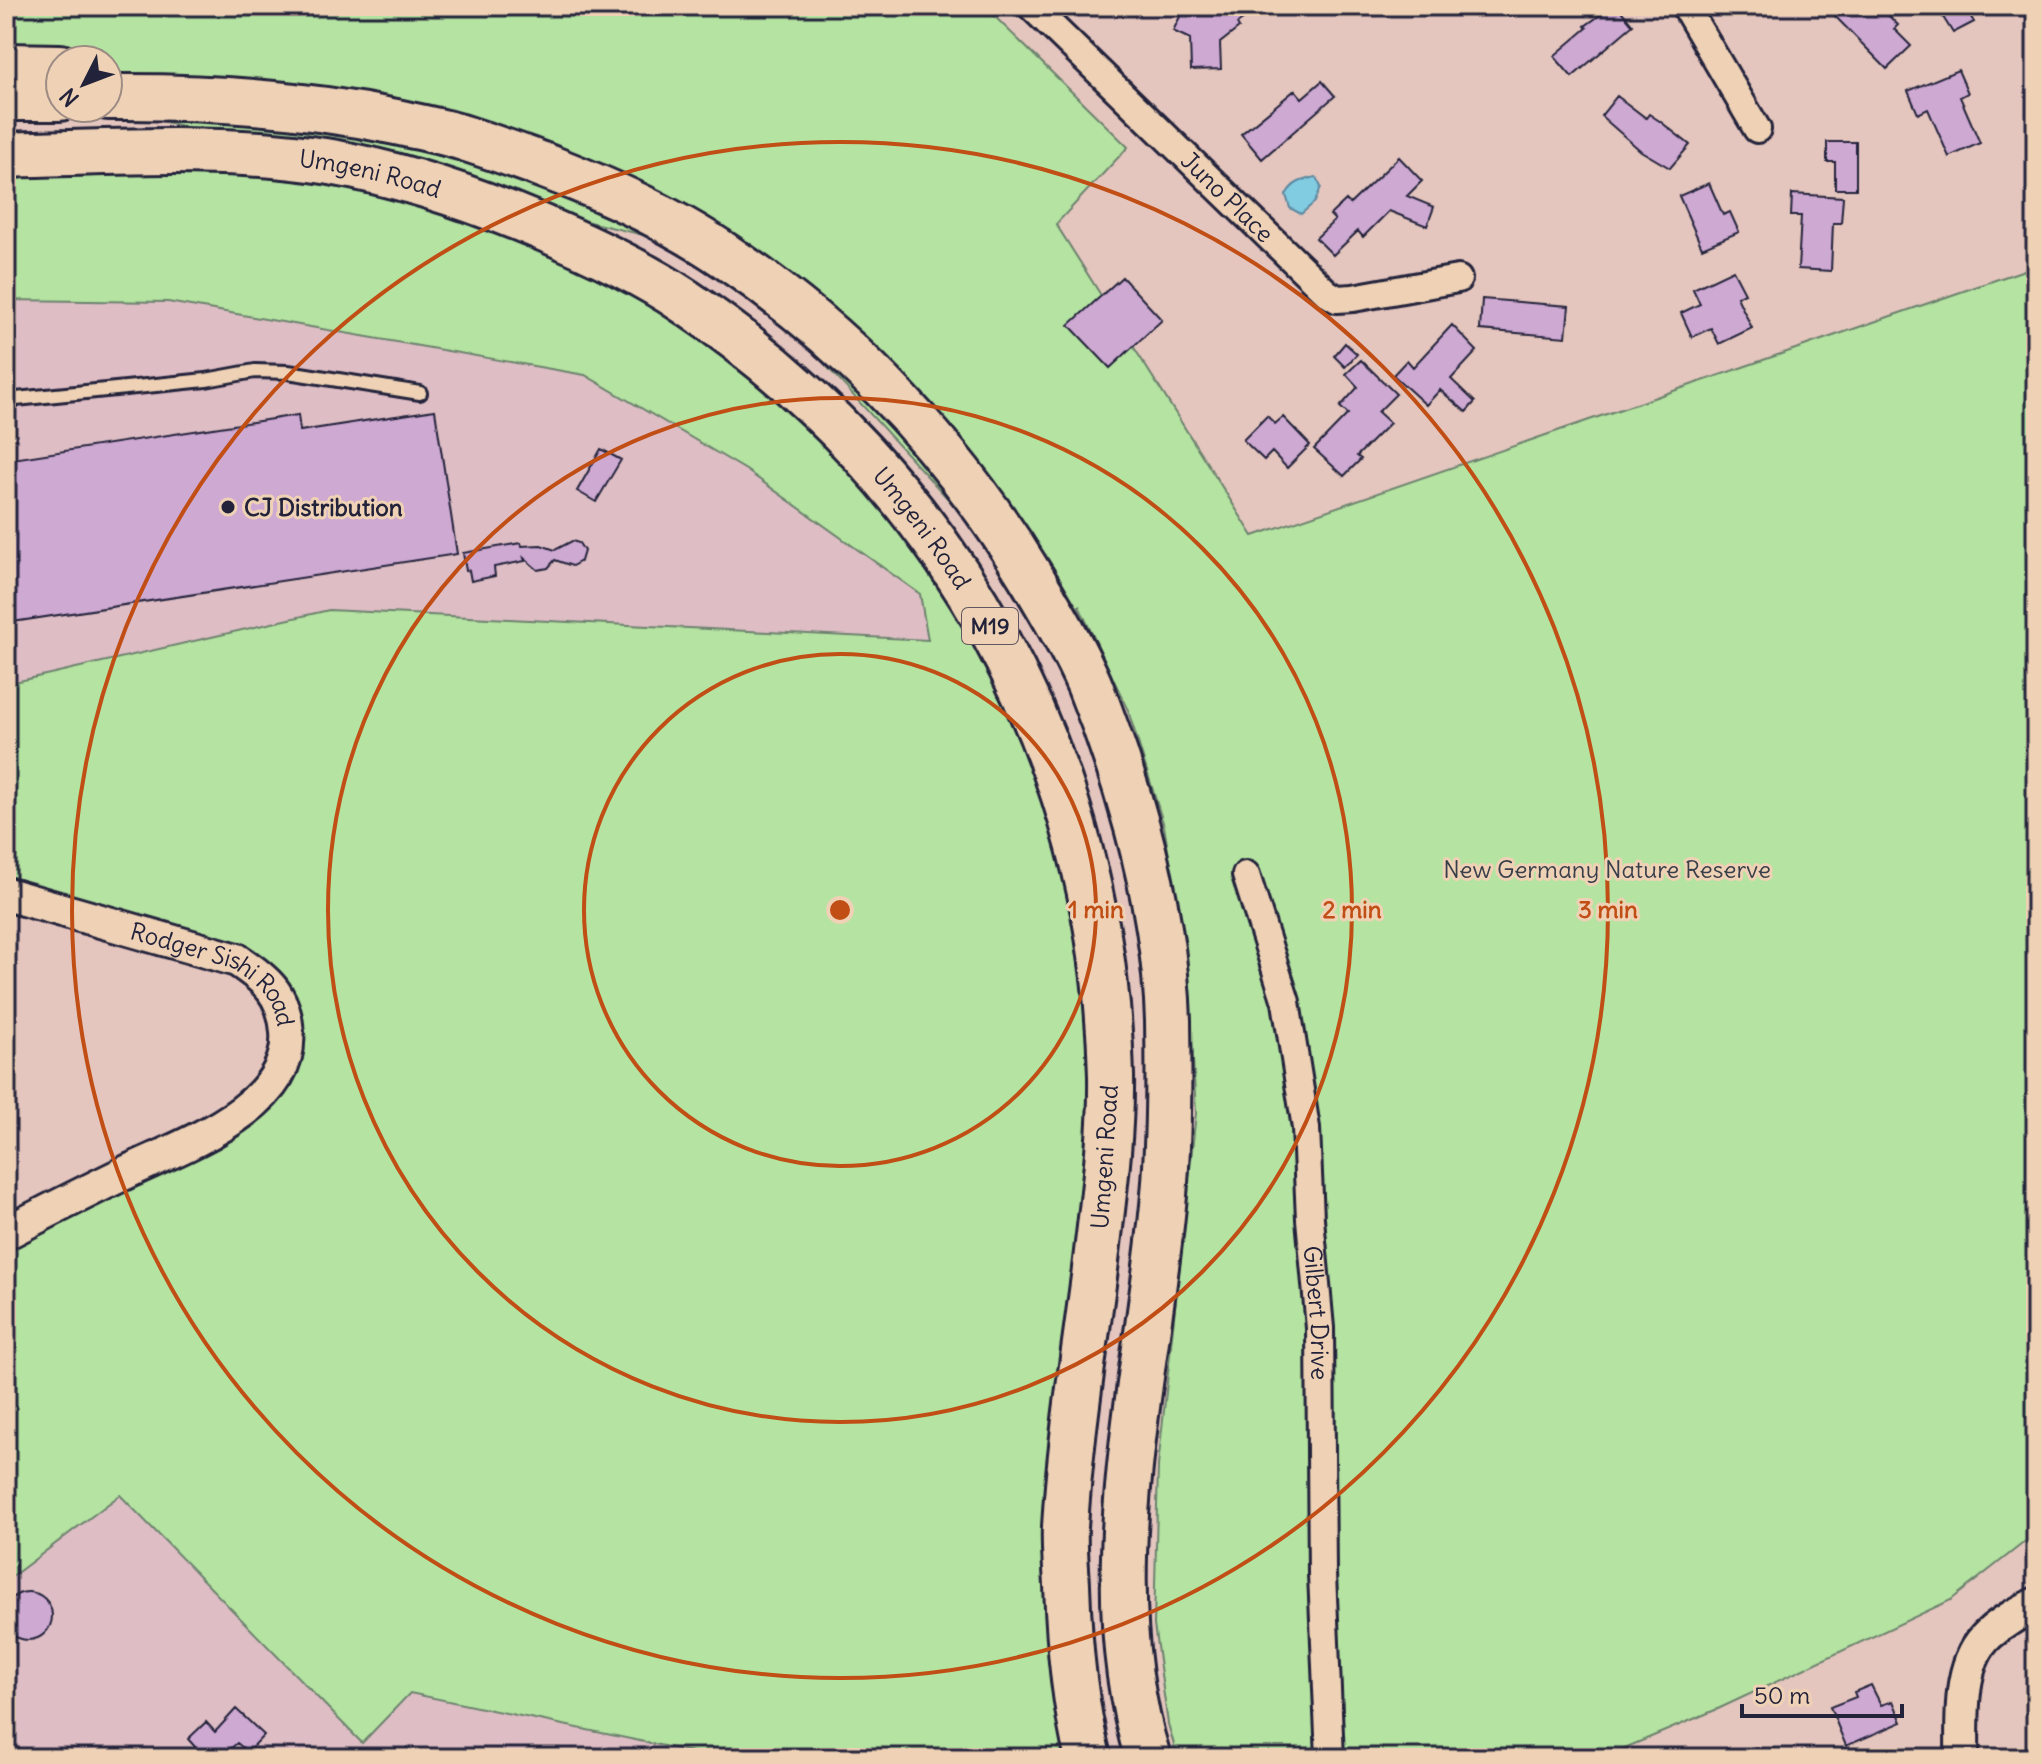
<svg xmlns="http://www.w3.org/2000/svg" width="2042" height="1764" font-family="Delius,sans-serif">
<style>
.built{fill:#debdc4}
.green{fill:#b5e3a1;stroke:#6c826e;stroke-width:2}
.water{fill:#82cce2;stroke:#5c889f;stroke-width:2}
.building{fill:#cea9d2;stroke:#22223b;stroke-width:2}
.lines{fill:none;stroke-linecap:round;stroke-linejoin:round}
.service-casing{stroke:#22223b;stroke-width:18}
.minor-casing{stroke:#22223b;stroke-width:32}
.tertiary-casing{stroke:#22223b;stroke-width:38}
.motorway-casing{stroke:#22223b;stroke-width:50}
.service{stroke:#efd2b5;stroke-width:12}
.minor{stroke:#efd2b5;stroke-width:26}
.tertiary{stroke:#efd2b5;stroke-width:32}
.motorway{stroke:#efd2b5;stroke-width:44}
.ring{fill:none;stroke:#c04e15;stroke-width:4}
.poi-dot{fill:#22223b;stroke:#efd2b5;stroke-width:3}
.labels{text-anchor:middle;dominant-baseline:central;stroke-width:6;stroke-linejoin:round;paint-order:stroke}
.shield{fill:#efd2b5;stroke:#605760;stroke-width:2}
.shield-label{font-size:22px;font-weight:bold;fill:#22223b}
.street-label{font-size:24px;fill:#22223b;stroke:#efd2b5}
.poi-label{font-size:24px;font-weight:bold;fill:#22223b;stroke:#efd2b5;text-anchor:start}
.park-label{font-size:24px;fill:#383f4a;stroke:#efd2b5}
.centre{fill:#c04e15;stroke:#efd2b5;stroke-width:4}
.ring-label{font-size:24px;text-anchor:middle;font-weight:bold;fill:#c04e15;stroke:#efd2b5;stroke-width:6;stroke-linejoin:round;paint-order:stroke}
</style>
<rect width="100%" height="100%" fill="#e5c6be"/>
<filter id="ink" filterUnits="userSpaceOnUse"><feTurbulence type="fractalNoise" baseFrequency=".0125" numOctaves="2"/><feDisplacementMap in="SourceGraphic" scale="16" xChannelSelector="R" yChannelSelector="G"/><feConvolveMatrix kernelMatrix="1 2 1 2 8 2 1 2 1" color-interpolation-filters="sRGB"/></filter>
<g filter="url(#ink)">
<path class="built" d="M6 300 168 302 585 375 746 470 920 595 928 640 329 611 6 684Z
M120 1495 362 1743 410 1693 721 1758H6V1581Z"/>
<path class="green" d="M6 6H984L1128 147 1056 224 1253 536 2036 266V1533L1951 1600 1720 1708 1601 1758H1178L1168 1724 1154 1625 1158 1466 1196 1113 1188 971 1164 826 1128 710 1079 606 1054 615 724 254 106 108H108V60H60L6 84Z
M330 166 504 215 760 359 990 632 1107 1004 1062 1534 1087 1758H721L410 1693 362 1743 120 1495 6 1581V1236L282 1072 261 972 6 890V684L329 610 928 640 920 594 746 470 585 375 168 302 6 300V174Z"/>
<path class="water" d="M1316 177 1321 187 1315 202 1301 214 1290 208 1286 195C1293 182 1302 180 1316 177Z"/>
<path class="building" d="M1185 6 1209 14 1219 6H1233L1244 19 1237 24 1239 28 1220 43 1221 69 1191 70 1190 39 1173 31Z
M1613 6H1617L1633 25 1572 77 1554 56 1587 28 1585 26Z
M1825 6H1879L1898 25 1894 29 1911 46 1887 69Z
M1936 6H1985L1969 14 1974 22 1953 33Z
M1958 70 1968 93 1960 97 1980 143 1949 157 1928 109 1918 114 1908 91Z
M1322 81 1335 96 1262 159 1241 134 1295 90 1302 98Z
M1617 96 1646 118 1649 114 1661 122 1690 145 1670 168 1641 151 1601 116Z
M1827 142H1856V189H1835V162H1827Z
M1399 157 1422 181 1407 196 1434 207 1427 226 1389 211 1363 237 1358 231 1333 255 1316 238 1335 220 1330 215 1346 200 1350 204Z
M1709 183 1723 215 1730 212 1739 232 1702 248 1679 196Z
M1792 194 1843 197 1841 223H1833L1831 271 1798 269 1801 216H1791Z
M1733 270 1745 293 1737 297 1752 328 1719 344 1711 328 1692 337 1681 313 1700 304 1693 289Z
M1122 277 1162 320 1110 368 1069 325Z
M1482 299 1569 306 1566 337 1480 330Z
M1452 325 1477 351 1451 379 1475 402 1466 412 1440 390 1426 405 1393 375 1407 360 1413 367Z
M1345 343 1357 354 1345 367 1334 356Z
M1361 360 1396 394 1378 412 1390 423 1357 456 1361 459 1344 476 1314 449 1348 414 1340 407 1358 387 1346 374Z
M435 410 457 554 6 623V460L298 415 300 431Z
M1267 416 1275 424 1283 417 1310 445 1287 468 1272 452 1264 460 1243 440Z
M601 449 621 460 596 502 577 491Z
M572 541 579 543 584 551 581 561 572 566 555 560 548 568 538 570 524 558 525 561 494 567 495 576 471 581 469 570 466 571 463 553 521 543 522 546 541 545 555 550Z
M4 1616a24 24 0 1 1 48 0a24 24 0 1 1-48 0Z
M1871 1685 1881 1705 1893 1701 1902 1722 1846 1746 1830 1707 1856 1697 1854 1692Z
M236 1709 264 1735 248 1752 237 1743 220 1758H205L188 1739 206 1722 215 1732Z"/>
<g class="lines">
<g class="service-casing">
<path id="service" d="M6 400 206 380 255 371 288 372 420 393"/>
</g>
<g class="minor-casing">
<g id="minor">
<path id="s1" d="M1031 6 1327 293 1337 299 1353 298 1458 279"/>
<path d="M1685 6 1757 129"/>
<path id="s2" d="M1246 875 1286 1002 1306 1128 1310 1219 1320 1328 1322 1574 1330 1758"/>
</g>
</g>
<g class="tertiary-casing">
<g id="tertiary">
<path id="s3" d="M6 894 237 960C267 980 284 994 287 1032 294 1107 181 1146 127 1172 86 1192 46 1212 6 1233"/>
<path d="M1962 1758C1963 1718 1957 1663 1989 1634 2003 1621 2019 1613 2036 1604"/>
</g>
</g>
<g class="motorway-casing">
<g id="motorway">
<path d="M6 66 60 67"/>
<path d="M108 97C205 96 300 102 396 122 418 127 442 131 464 138 552 166 650 204 727 257 855 343 955 451 1034 582 1054 615 1074 649 1089 684 1108 731 1124 779 1137 827 1154 890 1166 955 1168 1021 1169 1078 1169 1137 1164 1195 1148 1377 1092 1577 1148 1758"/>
<path d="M6 98H60"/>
<path id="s4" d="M6 155C113 152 225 145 331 162 399 174 468 197 531 223 584 245 639 270 686 302 950 480 1104 758 1111 1076 1112 1138 1103 1200 1096 1261 1085 1349 1070 1439 1065 1527 1064 1546 1066 1566 1067 1585 1069 1644 1074 1701 1088 1758"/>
</g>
</g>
<use href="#service" class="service"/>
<use href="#minor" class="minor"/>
<use href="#tertiary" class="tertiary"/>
<use href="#motorway" class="motorway"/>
</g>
</g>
<g class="ring">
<circle cx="840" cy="910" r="256"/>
<circle cx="840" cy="910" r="512"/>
<circle cx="840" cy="910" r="768"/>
</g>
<circle class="poi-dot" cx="228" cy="507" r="8"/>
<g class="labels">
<rect class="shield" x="962" y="608" width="56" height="36" rx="6"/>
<g class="shield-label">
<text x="990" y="626">M19</text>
</g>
<g class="street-label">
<text stroke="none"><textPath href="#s4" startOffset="366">Umgeni Road</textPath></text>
<text stroke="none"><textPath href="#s1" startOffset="274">Juno Place</textPath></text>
<text stroke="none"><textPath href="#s4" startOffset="1038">Umgeni Road</textPath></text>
<text stroke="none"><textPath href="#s3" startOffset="228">Rodger Sishi Road</textPath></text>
<text transform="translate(1104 1157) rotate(-86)">Umgeni Road</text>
<text stroke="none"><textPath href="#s2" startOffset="446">Gilbert Drive</textPath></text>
</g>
<g class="poi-label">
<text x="244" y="507">CJ Distribution</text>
</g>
<g class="park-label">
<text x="1607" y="869">New Germany Nature Reserve</text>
</g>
</g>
<circle cx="840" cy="910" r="12" class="centre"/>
<g class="ring-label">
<text x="1096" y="918">1 min</text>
<text x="1352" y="918">2 min</text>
<text x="1608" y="918">3 min</text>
</g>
<rect width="2042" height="1764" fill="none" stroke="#efd2b5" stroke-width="32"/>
<rect x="16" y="16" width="2010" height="1732" fill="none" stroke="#22223b" stroke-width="3" filter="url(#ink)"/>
<g transform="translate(84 84) rotate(228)"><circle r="38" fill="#efd2b5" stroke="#9d8c84" stroke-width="2"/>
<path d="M0-6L14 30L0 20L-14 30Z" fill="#22223b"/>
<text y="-12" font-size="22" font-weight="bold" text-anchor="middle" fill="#22223b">N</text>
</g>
<path d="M1742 1704v12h160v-12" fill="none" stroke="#22223b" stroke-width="4"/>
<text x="1754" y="1704" font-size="24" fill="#22223b" stroke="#efd2b5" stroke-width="6" paint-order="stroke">50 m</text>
</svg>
